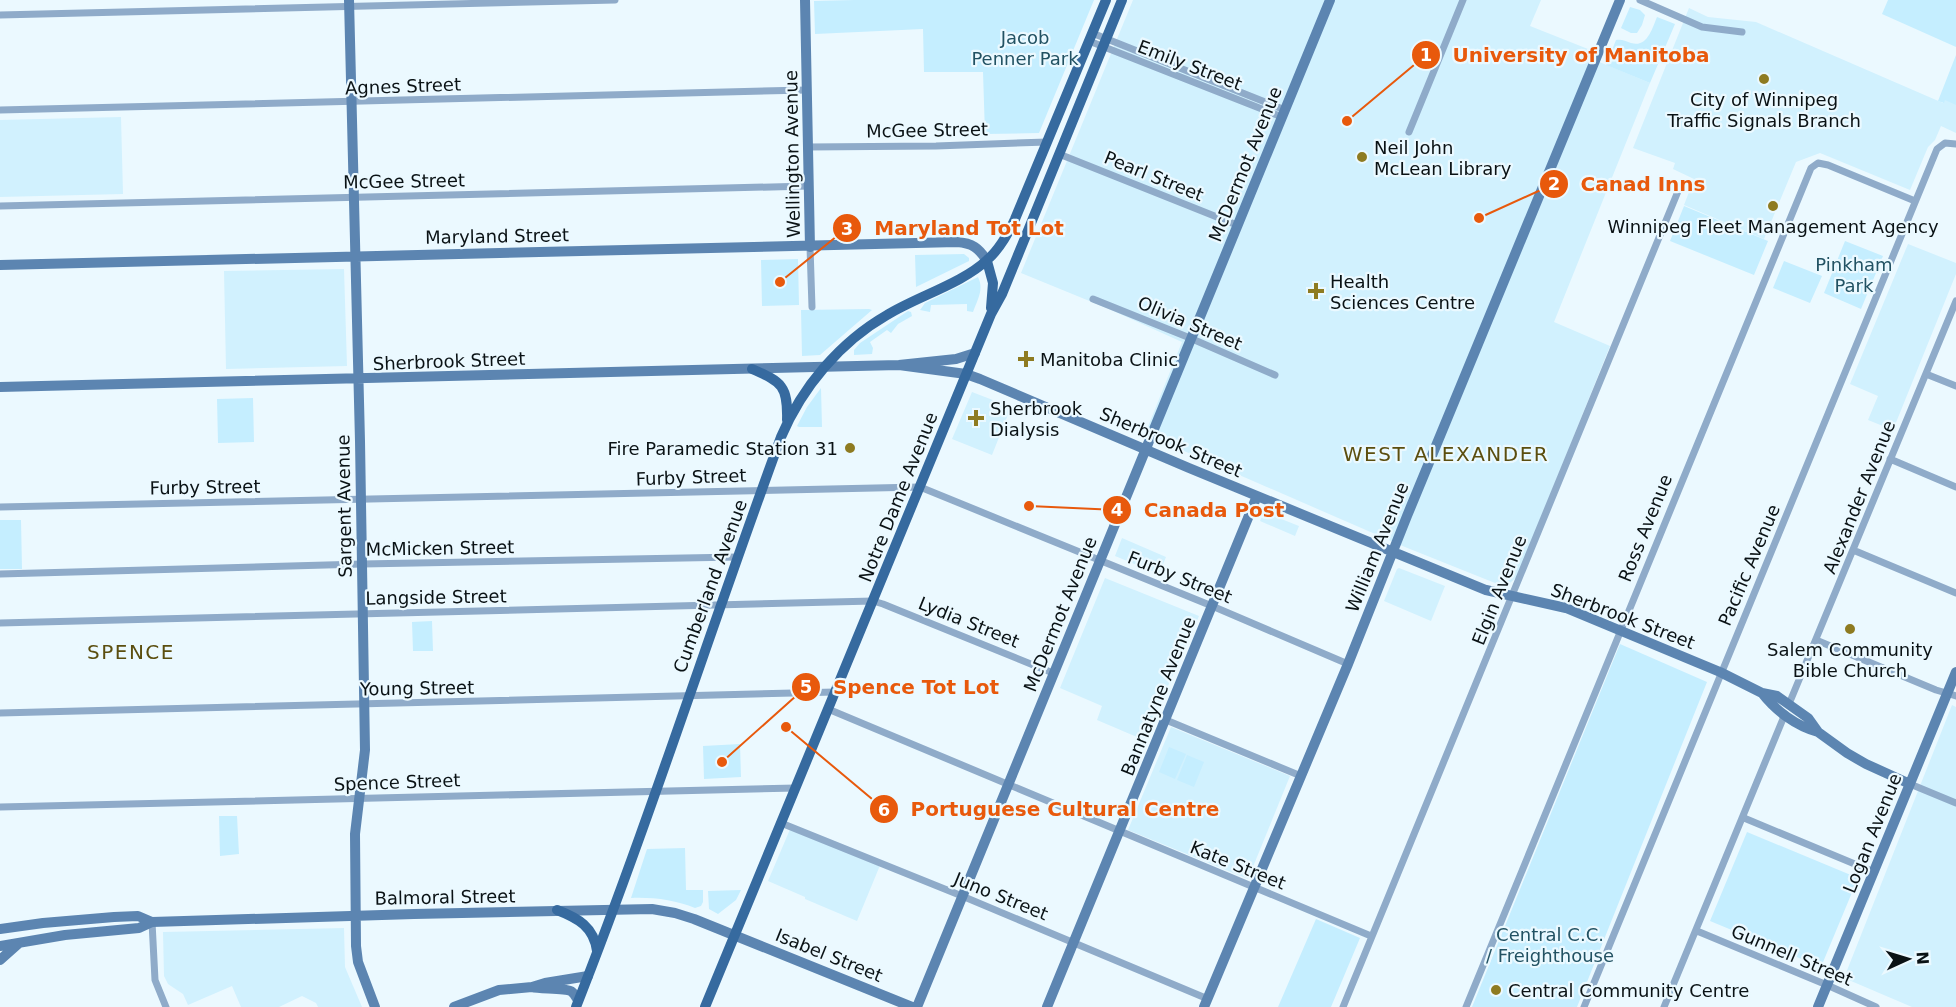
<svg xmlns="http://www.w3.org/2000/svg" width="1956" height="1007" font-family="'DejaVu Sans',sans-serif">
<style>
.built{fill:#d1f1fe}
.green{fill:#c5eeff}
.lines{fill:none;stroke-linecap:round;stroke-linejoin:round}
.street{stroke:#8fabc9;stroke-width:7}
.secondary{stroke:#5c85b1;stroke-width:10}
.primary{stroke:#366a9f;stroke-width:10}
.poi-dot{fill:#8e7b21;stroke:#ebf9ff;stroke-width:2}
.labels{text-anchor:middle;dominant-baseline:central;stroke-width:4.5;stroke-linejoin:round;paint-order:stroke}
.park-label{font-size:18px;fill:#225263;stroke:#ebf9ff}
.street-label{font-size:18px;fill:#0a1215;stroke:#ebf9ff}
.poi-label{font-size:18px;fill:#0a1215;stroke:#ebf9ff;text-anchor:start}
.neighbourhood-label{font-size:20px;letter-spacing:1.5px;fill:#5b4e0f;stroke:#ebf9ff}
.leader{fill:none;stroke:#e8590c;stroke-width:2}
.callout-dot{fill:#e8590c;stroke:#ebf9ff;stroke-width:2}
.mark-label{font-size:18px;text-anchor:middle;font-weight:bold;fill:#fff}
.callout-label{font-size:20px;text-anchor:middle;font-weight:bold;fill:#e8590c;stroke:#ebf9ff;stroke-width:4.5;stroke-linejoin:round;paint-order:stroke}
</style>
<rect width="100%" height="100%" fill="#ebf9ff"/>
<path class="built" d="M1133 0H1541L1530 26 1588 49 1585 56 1650 83 1554 322 1610 346 1517 577 1505 587 1405 547 1145 434 1182 342 1109 309 1021 273Z
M1689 8 1708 17 1756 22 1943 103 1956 74V133L1941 126 1935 140 1928 147 1910 190 1820 153 1796 162 1764 239 1684 205 1694 179 1673 169 1675 163 1633 148Z
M121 117 123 194 0 197V120Z
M1908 244 1956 263V274L1893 430 1868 420 1878 396 1850 384Z
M344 269 347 366 226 369 224 271Z
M972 392 1011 407 992 455 952 439Z
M1264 512 1299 526 1295 536 1260 521Z
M1122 538 1166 557 1159 574 1115 556Z
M1399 568 1445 586 1431 621 1384 601 1397 569Z
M1105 578 1199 616 1144 740 1097 720 1102 706 1060 688Z
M1952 705 1956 707V1007H1912L1844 978Z
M1171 727 1290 776 1248 879 1128 830Z
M791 827 881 863 857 921 805 899V897L768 881Z
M344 928 345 967 362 1007H318L316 1003 302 996 279 1007H241L232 986 188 1005 183 994 168 984 164 976 163 932Z"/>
<path class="green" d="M854 0H1094L1039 133 985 134 983 72H924L923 29 815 34 814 1Z
M1888 0H1956V47L1882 14Z
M1630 7 1640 10 1645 15 1642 25 1637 33H1631L1621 28Z
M1657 17 1675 24 1650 83 1606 65 1616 40C1622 39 1625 41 1631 43 1647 48 1652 29 1657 17Z
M1956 55V105L1945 100 1944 103 1938 101Z
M1684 206 1768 241 1754 275 1670 241Z
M1845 241 1883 256 1861 309 1824 293Z
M964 254 969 258V261L916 287 915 255Z
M798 259 799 305 762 306 761 260Z
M1784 261 1822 276 1810 303 1773 288Z
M978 277C984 289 978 299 973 312L967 311V304L931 305 930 312 920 310 925 303Z
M869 309 872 310 820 355 802 356 801 310Z
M908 311 911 312 912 316 898 324 891 333 887 330 870 342 873 348 872 354 854 355V350L860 343Z
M821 388 822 427H799L797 426 807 407Z
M253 398 254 442 218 443 217 399Z
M0 520H21L22 569H0Z
M432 621 433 651H413L412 622Z
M1620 644 1707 682 1577 1007H1472Z
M740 744 741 777 704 779 703 746Z
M1169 747 1186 754 1175 779 1159 772Z
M1187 755 1204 762 1194 787 1177 780Z
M219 816H237L239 854 220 856Z
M1747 832 1858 878 1821 967 1710 921Z
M685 848 686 890H703V902L701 906 695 908C676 900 652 897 631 898L647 849Z
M741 890 736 900 718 914 709 909 708 891Z
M1316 919 1360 938 1331 1007H1278Z"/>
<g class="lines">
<path class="street" d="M1640 0 1702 27 1742 32
M0 15 615 0
M1092 33 1285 110
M1089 41 1282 117
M0 110 807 90
M1409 132 1463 0
M808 147 936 146 1047 142
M1059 154 1237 225
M0 206 809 186
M810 247 812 307
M1093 299 1190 338 1275 375
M1926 374 1956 386
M1890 459 1956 487
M0 507 920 487 1212 606 1348 664
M1853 550 1956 593
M0 574 362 564 738 557
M0 623 873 601 883 604 1053 673
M1816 640 1936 690 1956 696
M1789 704 1956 301
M828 709 1371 936
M0 713 835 692
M1166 720 1301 776
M1910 784 1956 803
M0 807 796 788
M1744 818 1874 872
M781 823 962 896 1208 999
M152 922 155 980 166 1007
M1697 931 1827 985 1876 1007
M1343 1007 1681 184
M1466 1007 1811 168 1818 163 1828 165 1915 201
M1584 1007 1937 149 1945 143 1956 144
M1664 1007 1785 714"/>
<path class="secondary" d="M349 0 360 441 365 750 355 834 356 946 358 962 375 1007
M805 0 810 247
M0 265 957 242C972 243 979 248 987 261
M899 365 966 374 980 379 1189 468 1486 590 1566 608 1720 672 1762 693 1777 696 1808 718 1818 732 1847 753 1866 764 1910 784
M0 387 899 365 956 359 975 353
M1762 693C1776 711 1796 726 1818 732
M0 929 43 923 114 917 138 916 152 922
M0 946 65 935 139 928 152 922 414 914 652 909 675 913 694 919 912 1007
M0 960 18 944
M532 987C541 989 568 988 572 992 575 994 576 998 578 1000
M454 1007 499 990 532 987 545 983 588 976
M917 1007 1330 0
M1047 1007 1257 496
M1204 1007 1348 664 1407 516 1620 0
M1818 1007 1956 672"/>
<path class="primary" d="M987 261 993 283 991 308
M752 369C782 382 788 386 787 420
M557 910C578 918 594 927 597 951
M576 1007C650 819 711 627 781 437 802 387 840 342 887 315 916 297 963 283 987 260 1000 249 1008 234 1015 219L1106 0
M705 1007 991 314 1002 294 1018 255 1122 0"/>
</g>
<g class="poi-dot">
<circle cx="1764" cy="79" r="6"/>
<circle cx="1362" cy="157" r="6"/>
<circle cx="1773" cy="206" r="6"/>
<path d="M1313 282h6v6h6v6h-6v6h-6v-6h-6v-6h6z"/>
<path d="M1023 350h6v6h6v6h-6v6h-6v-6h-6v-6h6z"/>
<path d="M973 409h6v6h6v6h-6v6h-6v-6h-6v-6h6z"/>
<circle cx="850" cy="448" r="6"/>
<circle cx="1850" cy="629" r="6"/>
<circle cx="1496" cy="990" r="6"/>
</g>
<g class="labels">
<g class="park-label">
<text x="1025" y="37">Jacob<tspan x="1025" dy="21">Penner Park</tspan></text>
<text x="1854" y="264">Pinkham<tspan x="1854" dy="21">Park</tspan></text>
<text x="1550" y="934">Central C.C.<tspan x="1550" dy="21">/ Freighthouse</tspan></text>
</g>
<g class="street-label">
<text transform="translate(1190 65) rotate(21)">Emily Street</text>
<text transform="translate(403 86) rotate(-2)">Agnes Street</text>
<text transform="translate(927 130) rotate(-1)">McGee Street</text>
<text transform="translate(792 154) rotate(-91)">Wellington Avenue</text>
<text transform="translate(1245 164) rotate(-68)">McDermot Avenue</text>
<text transform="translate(1154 176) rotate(22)">Pearl Street</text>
<text transform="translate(404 181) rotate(-1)">McGee Street</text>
<text transform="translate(497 236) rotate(-1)">Maryland Street</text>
<text transform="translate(1190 323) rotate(23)">Olivia Street</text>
<text transform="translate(449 361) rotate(-2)">Sherbrook Street</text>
<text transform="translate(1171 442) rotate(23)">Sherbrook Street</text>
<text transform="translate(691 477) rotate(-2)">Furby Street</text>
<text transform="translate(205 487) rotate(-1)">Furby Street</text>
<text transform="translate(898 497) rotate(-68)">Notre Dame Avenue</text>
<text transform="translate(1859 497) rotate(-68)">Alexander Avenue</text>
<text transform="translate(344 506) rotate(-91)">Sargent Avenue</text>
<text transform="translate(1645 528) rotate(-68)">Ross Avenue</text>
<text transform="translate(1377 547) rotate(-68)">William Avenue</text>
<text transform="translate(440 548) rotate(-1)">McMicken Street</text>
<text transform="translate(1749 565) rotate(-67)">Pacific Avenue</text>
<text transform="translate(1180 577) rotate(22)">Furby Street</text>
<text transform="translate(710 586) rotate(-70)">Cumberland Avenue</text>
<text transform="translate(1499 590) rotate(-68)">Elgin Avenue</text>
<text transform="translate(436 597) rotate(-1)">Langside Street</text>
<text transform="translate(1060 614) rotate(-68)">McDermot Avenue</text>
<text transform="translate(1623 616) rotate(21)">Sherbrook Street</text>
<text transform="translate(969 622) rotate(22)">Lydia Street</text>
<text transform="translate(417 688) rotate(-1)">Young Street</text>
<text transform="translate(1158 696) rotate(-68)">Bannatyne Avenue</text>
<text transform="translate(397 782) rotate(-2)">Spence Street</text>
<text transform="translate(1872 833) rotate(-68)">Logan Avenue</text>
<text transform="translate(1238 865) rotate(22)">Kate Street</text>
<text transform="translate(1001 896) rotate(22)">Juno Street</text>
<text transform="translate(445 897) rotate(-1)">Balmoral Street</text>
<text transform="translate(829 955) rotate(22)">Isabel Street</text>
<text transform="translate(1792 955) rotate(23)">Gunnell Street</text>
</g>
<g class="poi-label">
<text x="1764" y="99" text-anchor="middle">City of Winnipeg<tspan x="1764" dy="21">Traffic Signals Branch</tspan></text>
<text x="1374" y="147">Neil John<tspan x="1374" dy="21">McLean Library</tspan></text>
<text x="1773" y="226" text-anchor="middle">Winnipeg Fleet Management Agency</text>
<text x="1330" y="281">Health<tspan x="1330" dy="21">Sciences Centre</tspan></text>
<text x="1040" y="359">Manitoba Clinic</text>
<text x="990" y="408">Sherbrook<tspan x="990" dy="21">Dialysis</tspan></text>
<text x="838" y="448" text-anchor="end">Fire Paramedic Station 31</text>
<text x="1850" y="649" text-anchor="middle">Salem Community<tspan x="1850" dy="21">Bible Church</tspan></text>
<text x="1508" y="990">Central Community Centre</text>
</g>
<g class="neighbourhood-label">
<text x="1446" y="454">WEST ALEXANDER</text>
<text x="131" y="652">SPENCE</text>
</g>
</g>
<path class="leader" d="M1347 121L1426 55M1479 218L1554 184M780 282L847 228M1029 506L1117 510M722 762L806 687M786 727L884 809"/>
<g class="callout-dot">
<circle cx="1347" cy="121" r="6"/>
<circle cx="1479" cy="218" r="6"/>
<circle cx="780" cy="282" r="6"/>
<circle cx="1029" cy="506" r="6"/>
<circle cx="722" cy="762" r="6"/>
<circle cx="786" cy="727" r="6"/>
<circle cx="1426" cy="55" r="15"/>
<circle cx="1554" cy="184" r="15"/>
<circle cx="847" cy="228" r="15"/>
<circle cx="1117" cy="510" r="15"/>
<circle cx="806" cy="687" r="15"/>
<circle cx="884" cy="809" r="15"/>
</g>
<g class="mark-label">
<text x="1426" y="61">1</text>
<text x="1554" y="190">2</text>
<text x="847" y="235">3</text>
<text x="1117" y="516">4</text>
<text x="806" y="693">5</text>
<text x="884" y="816">6</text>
</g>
<g class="callout-label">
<text x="1581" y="62">University of Manitoba</text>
<text x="1643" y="191">Canad Inns</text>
<text x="969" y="235">Maryland Tot Lot</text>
<text x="1214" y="517">Canada Post</text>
<text x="916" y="694">Spence Tot Lot</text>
<text x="1065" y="816">Portuguese Cultural Centre</text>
</g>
<g transform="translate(1908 959) rotate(86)" stroke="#ebf9ff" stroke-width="4.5" paint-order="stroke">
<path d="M0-4.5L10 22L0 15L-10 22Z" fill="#0a1215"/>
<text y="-9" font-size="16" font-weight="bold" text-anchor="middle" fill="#0a1215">N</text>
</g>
</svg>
